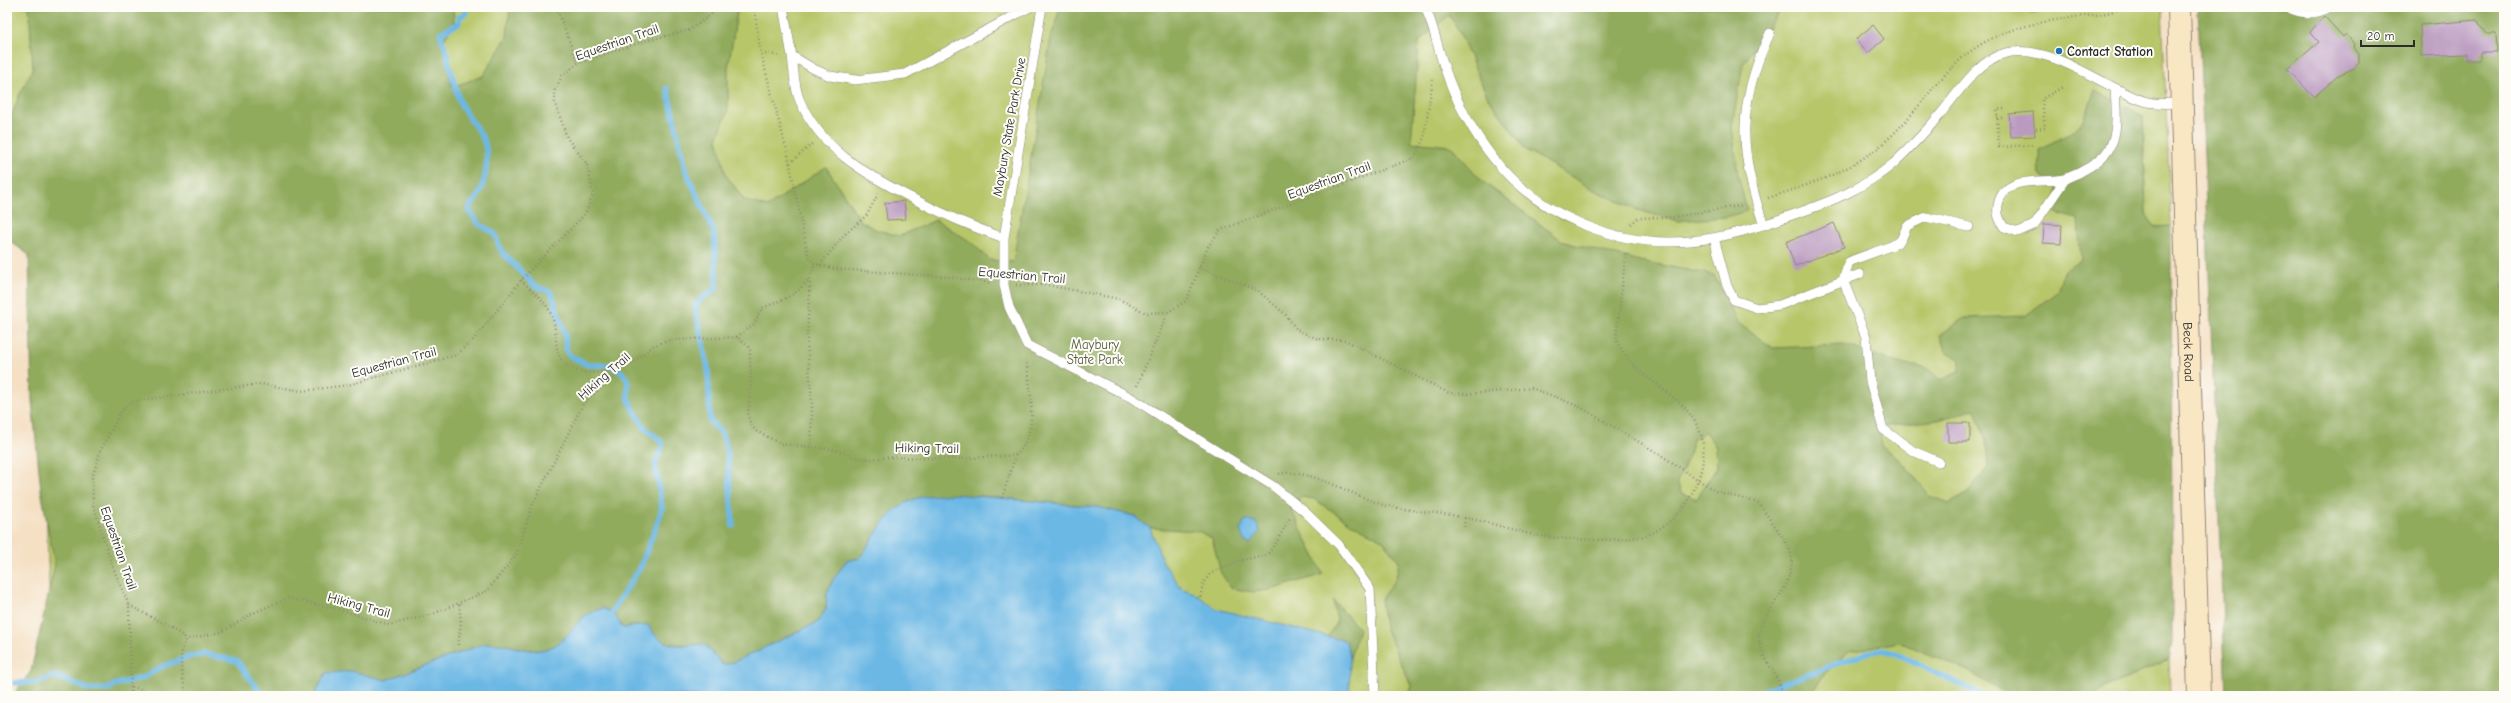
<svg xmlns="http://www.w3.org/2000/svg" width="2511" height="703" font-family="'Comic Neue',sans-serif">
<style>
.green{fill:#b7c669;stroke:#71784a}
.forest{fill:#91ab5d;stroke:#5e6b44;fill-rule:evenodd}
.water{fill:#6cb8e5;stroke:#4c7288}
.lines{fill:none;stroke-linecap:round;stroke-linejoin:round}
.stream{stroke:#6cb8e5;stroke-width:5.5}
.building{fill:#ba9ac0}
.service-casing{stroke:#908678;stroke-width:10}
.secondary-casing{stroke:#908678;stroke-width:24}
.path{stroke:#908678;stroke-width:2.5;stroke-dasharray:1 3;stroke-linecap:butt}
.service{stroke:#fff;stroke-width:9}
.secondary{stroke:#f9e7c3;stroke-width:22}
.poi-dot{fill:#1f6fb2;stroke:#fdfcf7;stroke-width:1.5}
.labels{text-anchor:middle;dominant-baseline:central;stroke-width:4;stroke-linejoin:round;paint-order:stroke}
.street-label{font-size:13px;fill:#2b2b2b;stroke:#fdfcf7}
.poi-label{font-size:13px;font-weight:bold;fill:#2b2b2b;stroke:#fdfcf7;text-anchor:start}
.park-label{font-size:13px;fill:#555a3e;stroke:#fdfcf7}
</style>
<rect width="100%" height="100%" fill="#fdfcf7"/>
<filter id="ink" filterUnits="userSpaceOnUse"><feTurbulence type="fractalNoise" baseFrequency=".025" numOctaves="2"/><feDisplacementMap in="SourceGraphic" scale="8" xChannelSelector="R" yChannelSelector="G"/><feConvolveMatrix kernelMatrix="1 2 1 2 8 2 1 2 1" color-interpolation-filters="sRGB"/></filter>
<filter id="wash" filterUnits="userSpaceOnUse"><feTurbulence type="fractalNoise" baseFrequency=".012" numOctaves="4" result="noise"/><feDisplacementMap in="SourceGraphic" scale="16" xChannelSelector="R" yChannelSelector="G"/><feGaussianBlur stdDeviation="0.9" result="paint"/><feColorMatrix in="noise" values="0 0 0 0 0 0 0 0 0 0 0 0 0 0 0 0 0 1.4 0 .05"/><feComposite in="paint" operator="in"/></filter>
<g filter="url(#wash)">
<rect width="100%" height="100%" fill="#f5e0c4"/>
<path class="green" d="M7 7H2162L2171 226 2155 227 2146 215 2143 116 2139 115 2162 662 2169 659 2170 696H53L30 75 19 96 7 129Z"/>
<path class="forest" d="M29 7H453L454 23 443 42 452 87 483 76 507 37 510 7H738L728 68V110L717 139 726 175 744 200 767 207 826 167 861 221 875 229 899 236 936 220 971 242 990 260 1013 262 1051 38 1060 7H1783L1743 64 1732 126 1738 175 1747 211 1726 217 1678 221 1637 210 1594 190 1526 150 1488 98 1459 31 1449 15 1419 41 1411 142 1451 146 1482 181 1564 242 1644 262 1714 275 1738 323 1773 348 1844 345 1905 365 1925 367 1941 380 1959 372V359L1945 350 1940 335 1964 318 2025 316 2057 292 2064 271 2081 261 2078 219 2055 213 2057 187 2040 175 2039 150 2071 133 2084 120 2095 90 2143 116 2146 215 2155 227 2171 226 2172 643 2169 659 2106 687 2093 696H2011L1966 670 1899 642 1849 651 1825 673 1810 696H1410L1411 685 1385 628 1381 599 1396 578 1399 561 1381 539 1352 524 1314 499 1302 497 1290 507 1323 574 1271 590 1253 592 1231 588 1221 573 1212 538 1198 531 1150 528 1135 516 1097 507 982 496 909 501C886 514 874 537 860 558L846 561 833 580 827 593 826 609 818 622 734 662 723 665 704 644C669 647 665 644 636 625L623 628 614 614 603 608C598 610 591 612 586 616 573 625 566 642 549 648 528 656 505 640 483 644L386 680 326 673 314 696H7L14 694 31 671 55 565 41 490 32 401 29 255 7 239V129L19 96 33 69ZM1975 409 1986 441 1988 467 1968 493 1948 503 1930 496 1903 463 1882 446 1879 427 1938 420ZM1705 432 1716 447 1717 467 1697 499 1681 493 1677 482 1688 458 1693 439Z
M2022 7H2063L2030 13Z
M2198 7H2504V696H2226Z
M1333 600 1359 629 1350 658 1346 641 1328 637 1337 621Z"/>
<path class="water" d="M953 494 1097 507 1135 516 1150 528 1164 564 1181 588 1194 593 1217 609 1346 641 1350 658 1349 696H314L326 673 351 671 386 680 483 644C505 640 528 656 549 648 566 642 573 625 586 615 591 612 598 610 603 608L614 614 623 628 648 625C662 649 679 646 704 644L723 665 734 662 818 622 826 609 827 593 833 580 846 561 860 558C876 534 890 503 922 497 931 495 943 495 953 494Z
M1245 520 1256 522 1260 531 1250 544 1244 541 1240 530Z"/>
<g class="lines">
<path class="stream" d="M465 7 466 13 459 17V23L440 33C442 42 449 53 448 61 453 74 457 99 463 108 478 134 490 136 486 169 485 178 482 188 478 196 475 202 469 204 469 211L479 224 494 233 502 252 535 286 551 292 565 334 566 350 570 356 588 365H609L622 372 628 381V397L632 407 645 428 662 442V447L655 464 662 508 659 519 641 566 611 613
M667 88 686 171 714 232 717 288 701 299 695 307 708 368 710 421 721 432 727 449 733 526
M15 683 38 682 55 676 88 689H107L117 684 143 678 161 667 188 657 205 654 237 661 263 696
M1749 696 1866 653 1883 650 1897 654 1984 696"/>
</g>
<g id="blocks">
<path class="building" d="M2324 16 2343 37 2346 34 2354 44 2353 47 2359 54V62L2354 68 2339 75 2314 97 2287 69 2319 42 2310 32Z
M2477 20 2487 34H2496L2497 52H2480V60H2466V54L2421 56 2420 25Z
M1873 25 1884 39 1868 53 1856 39Z
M2033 112 2035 136 2011 137 2009 114Z
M904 201 906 219 887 220 885 203Z
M1834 223 1844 247 1795 266 1786 242Z
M2044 224 2062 225 2061 244 2043 243Z
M1948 423H1970V442H1948Z"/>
</g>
</g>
<g filter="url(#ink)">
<use href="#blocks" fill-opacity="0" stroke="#908678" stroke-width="1"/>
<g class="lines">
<g class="service-casing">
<path id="service" d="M783 7 792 56 814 69 830 76 855 80 905 74 1030 7
M1042 7 1004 238V285L1009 307 1027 345 1130 397 1273 486 1305 512 1339 545 1370 589 1375 696
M1425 7C1434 26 1437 46 1444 66 1455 100 1472 131 1494 159 1538 216 1619 248 1690 241 1725 238 1759 227 1792 215 1828 203 1865 188 1894 163 1907 151 1919 138 1931 125 1952 103 1975 60 2006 53 2052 43 2102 87 2144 101 2156 105 2171 103 2183 103
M2287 7C2302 15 2316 15 2330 7
M2446 7H2455
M792 56C794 70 794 88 800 101 821 148 862 172 906 195 938 212 969 226 1004 238
M2066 178 2034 225 2018 232 2004 227C1998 218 1996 211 1999 201 2008 173 2047 185 2067 178 2081 173 2101 162 2109 149 2119 132 2116 108 2115 89
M1764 225C1738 151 1737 104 1770 33
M1714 238 1727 286 1734 300 1757 308 1780 305 1860 274
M1939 462 1913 451 1883 429 1870 381 1866 337 1843 280 1849 262C1860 256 1894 247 1900 241 1903 237 1905 230 1907 226L1926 217 1969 227"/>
</g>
<g class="secondary-casing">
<g id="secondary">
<path id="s1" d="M2179 7 2199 696"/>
</g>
</g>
<path class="path" d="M556 7 578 63
M567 7 592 11 615 7
M754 7 761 54 788 155 808 256 815 264 835 269 950 277 992 283
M761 54 778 55
M2004 109 1997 110 1999 147 2034 145
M1997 118H2004
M2036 129 2045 128 2042 99 2063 87
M790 163 812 144
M1768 198C1813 183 1853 172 1889 138 1923 107 1945 63 1987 41 2012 27 2046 21 2074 17 2090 15 2107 16 2121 7
M1631 224 1638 218 1674 217 1744 205
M820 265 844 235 867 215 878 194
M1199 267 1258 291 1285 314 1297 330 1318 339 1345 340 1449 393 1471 394 1531 388 1556 397 1580 407 1661 455 1715 491 1758 503C1766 514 1788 542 1791 554 1794 564 1788 583 1782 592 1774 605 1762 618 1759 634 1756 652 1781 677 1783 696
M810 279 807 341 812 404 811 447
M521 280C531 290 544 299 550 312 562 335 546 363 581 372 590 374 600 371 609 373L614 379
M1016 285H1047L1119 299 1146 313 1168 312 1186 301 1208 247 1220 230 1414 158 1424 138 1433 77
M737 337 754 324 762 308C788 298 806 292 815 264
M1137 386 1168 312
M1279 474C1306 466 1359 499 1387 506 1413 512 1440 512 1466 518 1488 522 1509 529 1530 534 1554 540 1628 543 1650 534 1665 528 1684 510 1691 495 1701 476 1708 454 1700 432 1684 390 1632 381 1616 339L1626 251
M1002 498 1016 455
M1464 527 1465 517
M1200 597 1204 582 1210 574 1238 561 1267 555 1276 543 1291 516
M129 605 170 627 187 639
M458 645 461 623 459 603
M132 687 166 696
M131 696 129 605 114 570 93 505 92 478 101 449 122 410 134 401 261 384 302 391 348 385 456 355 474 339 523 278 586 213 593 194 587 164 567 138 555 102V90L562 76 578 63 645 41 690 30 721 7
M186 696C183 677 176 656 187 639L222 632 251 614 288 598 342 610 389 625 433 614 487 591 516 555 532 506 584 402 653 346 670 340 737 337 750 348 751 382 748 416 751 425 756 431 781 444 832 449 857 458 871 459 894 457 956 459 1016 455C1040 432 1030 389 1026 360"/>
<use href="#service" class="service"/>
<use href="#secondary" class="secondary"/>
</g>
</g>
<circle class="poi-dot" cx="2059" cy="51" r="4"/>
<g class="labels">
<g class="street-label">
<text transform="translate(617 42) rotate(-19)">Equestrian Trail</text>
<text transform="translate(1009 127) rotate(-80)">Maybury State Park Drive</text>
<text transform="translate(1329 180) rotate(-20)">Equestrian Trail</text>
<text transform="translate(1022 275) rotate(5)">Equestrian Trail</text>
<text stroke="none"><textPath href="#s1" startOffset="345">Beck Road</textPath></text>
<text transform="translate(394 362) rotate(-15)">Equestrian Trail</text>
<text transform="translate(604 376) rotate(-41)">Hiking Trail</text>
<text transform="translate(927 448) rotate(1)">Hiking Trail</text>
<text transform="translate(119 548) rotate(71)">Equestrian Trail</text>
<text transform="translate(359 605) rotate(15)">Hiking Trail</text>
</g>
<g class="poi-label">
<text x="2067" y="51">Contact Station</text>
</g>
<g class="park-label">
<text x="1095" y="344">Maybury<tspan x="1095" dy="15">State Park</tspan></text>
</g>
</g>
<rect width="2511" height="703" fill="none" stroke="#fdfcf7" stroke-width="24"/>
<path d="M2361 40v6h53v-6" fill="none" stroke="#2b2b2b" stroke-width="2"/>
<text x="2367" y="40" font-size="12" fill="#2b2b2b" stroke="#fdfcf7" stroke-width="3" paint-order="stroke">20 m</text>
</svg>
